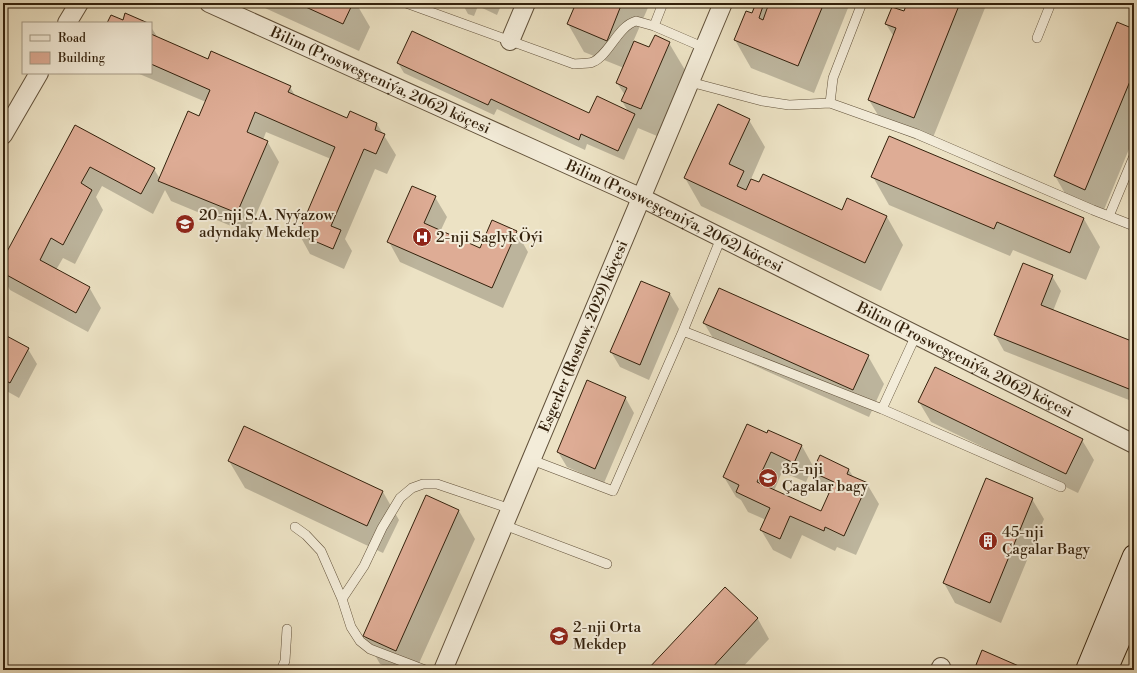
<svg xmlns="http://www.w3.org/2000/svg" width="1137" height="673" font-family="'Libre Bodoni',serif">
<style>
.shadow{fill:#0003}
.building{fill:#deac95;stroke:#33210c}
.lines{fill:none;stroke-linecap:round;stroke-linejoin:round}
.service-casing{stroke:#61513a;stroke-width:10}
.minor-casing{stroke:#61513a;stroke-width:20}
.secondary-casing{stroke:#33210c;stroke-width:24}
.service{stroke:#f3ecd9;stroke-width:9}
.minor{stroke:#f3ecd9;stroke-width:18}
.secondary{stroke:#f3ecd9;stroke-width:22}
.labels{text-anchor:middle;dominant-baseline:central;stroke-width:4;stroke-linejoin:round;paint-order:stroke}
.street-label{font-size:15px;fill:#33210c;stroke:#f3ecd9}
.poi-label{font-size:15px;fill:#33210c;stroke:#f3ecd9;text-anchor:start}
</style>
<rect width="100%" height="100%" fill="#ece2c4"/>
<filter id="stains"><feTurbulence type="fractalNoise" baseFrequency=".005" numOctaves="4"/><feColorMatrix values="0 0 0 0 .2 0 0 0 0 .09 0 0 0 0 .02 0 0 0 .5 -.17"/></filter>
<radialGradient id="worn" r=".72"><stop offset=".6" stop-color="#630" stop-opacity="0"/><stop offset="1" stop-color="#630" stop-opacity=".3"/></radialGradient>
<path class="shadow" d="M254 3H356L370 27 359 51Z
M462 3H502L497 15 478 6 474 16 468 14Z
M577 3H650L633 42 650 49 669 43 685 70 657 136 638 128 624 160 587 144 585 150 497 109 494 115 404 73 398 63 590 114 629 113 622 101 625 95 617 83 624 68 584 52 568 24Z
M757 3 764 4 767 11 771 3H850L814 93 751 68 735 40 753 15Z
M908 3H987L930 145 885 127 869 100 894 37 886 24 904 12Z
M1117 24 1134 30V137L1101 217 1071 204 1055 176Z
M151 27 158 38 208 60 290 87 296 97 347 119 377 124 396 155 387 174 375 169 345 239 352 251 344 269 310 254 299 234 331 159 266 132 263 140 267 141 279 162 248 233 171 201 165 190 153 214 102 186 96 197 103 210 75 264 63 258 56 270 89 287 101 308 88 332 10 290 3 278V262L75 126 154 169 160 179 199 117 206 102 137 73H151Z
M749 120 765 147 751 179 760 184 842 212 887 217 903 245 881 291 701 206 685 178Z
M889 137 1084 219 1100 247 1086 280 1013 250 1010 256 889 205 873 177Z
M435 197 447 217 440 232 480 249 516 231 528 252 503 308 400 262 389 242Z
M1052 276 1061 291 1053 311 1134 343V402L1004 351 995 335Z
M641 282 670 294 679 309 649 380 620 367 611 352Z
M704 323 868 356 884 384 869 417 720 350Z
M3 335 28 349 37 364 19 398 3 389Z
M625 397 634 413 604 483 567 467 558 452Z
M919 402 1082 440 1094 460 1078 493 931 422Z
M245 428 383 492 399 520 383 553 245 488 229 461Z
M767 434 802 446 813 466 806 482 782 472 774 491 821 512 829 494 825 492 813 472 849 470 854 478 867 484 879 504 856 555 837 547 835 551 802 535 791 559 773 550 761 530 766 520 748 512 741 500 736 497 724 477Z
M986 480 1032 499 1044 519 1001 623 955 603 944 583Z
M426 497 459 511 475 539 416 670H394L380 664 364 636Z
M725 588 758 619 769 639 740 670H648Z"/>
<path class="building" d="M297 3H353L343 24Z
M576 3H622L607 41 567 24Z
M756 3H764L759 18 763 20 769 3H824L798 66 734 40 746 11 752 13Z
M907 3H960L914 118 868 100 896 28 885 24 892 7 904 11Z
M125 13 148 23H107L111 15 123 20Z
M1117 22 1134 29V74H1133L1085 190 1054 176Z
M412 31 589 113 597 96 635 114 618 151 581 134 579 140 491 99 488 105 397 63Z
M151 34 208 59 211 51 291 86 288 92 347 118 350 111 377 123 375 130 385 134 376 154 364 149 331 226 341 230 333 249 298 234 335 147 255 112 247 132 268 141 237 213 158 181 188 111 199 116 210 90 151 64Z
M655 35 670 42 641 109 621 101 627 88 616 83 634 41 649 47Z
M718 104 750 119 729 164 744 171 737 186 746 190 751 179 759 182 763 174 842 210 847 198 887 216 865 263 684 178Z
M75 125 155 168 141 194 90 167 81 183 92 190 63 245 51 238 40 260 90 287 76 313 3 273V259Z
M889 136 1084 218 1070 253 997 222 994 229 871 177Z
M412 186 436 196 424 223 480 248 492 220 517 231 492 288 387 242Z
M1023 263 1053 275 1041 305 1134 342V391L994 335Z
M641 281 670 293 640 365 610 352Z
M719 288 869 355 853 390 703 323Z
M3 334 29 348 10 383 3 379Z
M935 367 1083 439 1066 474 918 402Z
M587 380 626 397 595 469 557 452Z
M747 424 767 433 768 430 802 445 794 463 771 452 757 482 821 511 834 482 812 472 820 455 849 469 847 474 868 483 844 536 825 527 824 531 790 516 780 539 760 530 770 508 736 492 739 485 723 477Z
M244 426 383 491 367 526 228 461Z
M986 478 1033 498 990 603 943 583Z
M426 495 459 510 396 651 363 636Z
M725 587 758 618 710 670H647Z
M982 650 1021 667 1020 670H974Z"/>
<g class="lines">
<g class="service-casing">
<path id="service" d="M406 3 574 64C580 63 588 64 593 62 609 55 618 26 636 21L654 26 705 48
M654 26 663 3
M1037 38 1051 3
M690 82 762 101 789 105 830 103 917 134 1093 210 1134 226
M830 103 833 78 862 3
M1109 216 1134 156
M683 331 882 409 1061 487
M882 409 916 335
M532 460 613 491 683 331 721 238
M504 525 607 564
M295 527 306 535 321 551 342 599 351 627 360 641 370 649 425 670
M342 599 364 566 382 528 400 498 412 488 423 484H437L511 509
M281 670 285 661 287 629"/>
</g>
<g class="minor-casing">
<g id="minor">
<path id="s1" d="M209 3 642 198 1134 444"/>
<path d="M67 23 79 3"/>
<path d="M510 41 526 3"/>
<path d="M3 135 39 73"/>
<path id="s2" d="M443 670 723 3"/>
<path d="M940 670 941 667"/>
</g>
</g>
<g class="secondary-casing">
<path id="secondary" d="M1087 670 1134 556
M1106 670 1134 606"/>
</g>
<use href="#service" class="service"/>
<use href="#minor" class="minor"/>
<use href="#secondary" class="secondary"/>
</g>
<defs>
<g id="school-disc" transform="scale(1)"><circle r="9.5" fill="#8f2418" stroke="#f3ecd9"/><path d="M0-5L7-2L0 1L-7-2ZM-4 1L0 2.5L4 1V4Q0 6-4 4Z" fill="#fff"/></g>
<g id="hospital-disc" transform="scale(1)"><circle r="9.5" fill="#8f2418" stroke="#f3ecd9"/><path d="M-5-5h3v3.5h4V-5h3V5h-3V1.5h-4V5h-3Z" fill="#fff"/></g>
<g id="building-disc" transform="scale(1)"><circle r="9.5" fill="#8f2418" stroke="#f3ecd9"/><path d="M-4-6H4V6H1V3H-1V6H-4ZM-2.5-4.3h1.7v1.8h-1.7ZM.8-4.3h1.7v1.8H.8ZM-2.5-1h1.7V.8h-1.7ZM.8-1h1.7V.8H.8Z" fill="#fff"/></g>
</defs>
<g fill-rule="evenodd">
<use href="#school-disc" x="185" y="224"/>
<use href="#hospital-disc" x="422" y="237"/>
<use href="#school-disc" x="768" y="478"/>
<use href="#building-disc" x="988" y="541"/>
<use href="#school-disc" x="559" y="636"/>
</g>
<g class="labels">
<g class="street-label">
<text stroke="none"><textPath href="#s1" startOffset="188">Bilim (Prosweşçeniýa, 2062) köçesi</textPath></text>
<text stroke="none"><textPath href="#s1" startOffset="512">Bilim (Prosweşçeniýa, 2062) köçesi</textPath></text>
<text stroke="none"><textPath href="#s2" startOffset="362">Esgerler (Rostow, 2029) köçesi</textPath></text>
<text stroke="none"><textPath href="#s1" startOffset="836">Bilim (Prosweşçeniýa, 2062) köçesi</textPath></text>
</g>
<g class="poi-label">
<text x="199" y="215">20-nji S.A. Nyýazow<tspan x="199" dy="17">adyndaky Mekdep</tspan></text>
<text x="436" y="237">2-nji Saglyk Öýi</text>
<text x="782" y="469">35-nji<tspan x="782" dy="17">Çagalar bagy</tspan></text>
<text x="1002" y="532">45-nji<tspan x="1002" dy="17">Çagalar Bagy</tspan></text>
<text x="573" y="627">2-nji Orta<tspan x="573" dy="17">Mekdep</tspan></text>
</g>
</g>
<rect width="1137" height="673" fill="none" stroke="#ece2c4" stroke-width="16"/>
<rect x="4" y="4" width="1129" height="665" fill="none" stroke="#33210c" stroke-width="2"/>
<rect x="8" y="8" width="1121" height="657" fill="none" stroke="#33210c"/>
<rect x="22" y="22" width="130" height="52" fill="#f3ecd9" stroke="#a69b87"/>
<rect x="30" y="35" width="20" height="6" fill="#f3ecd9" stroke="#a69b87"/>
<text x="58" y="42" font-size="12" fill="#33210c">Road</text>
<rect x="30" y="52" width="20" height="12" fill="#deac95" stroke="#a69b87"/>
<text x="58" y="62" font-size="12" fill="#33210c">Building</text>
<rect width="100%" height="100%" filter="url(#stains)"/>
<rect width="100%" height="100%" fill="url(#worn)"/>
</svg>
